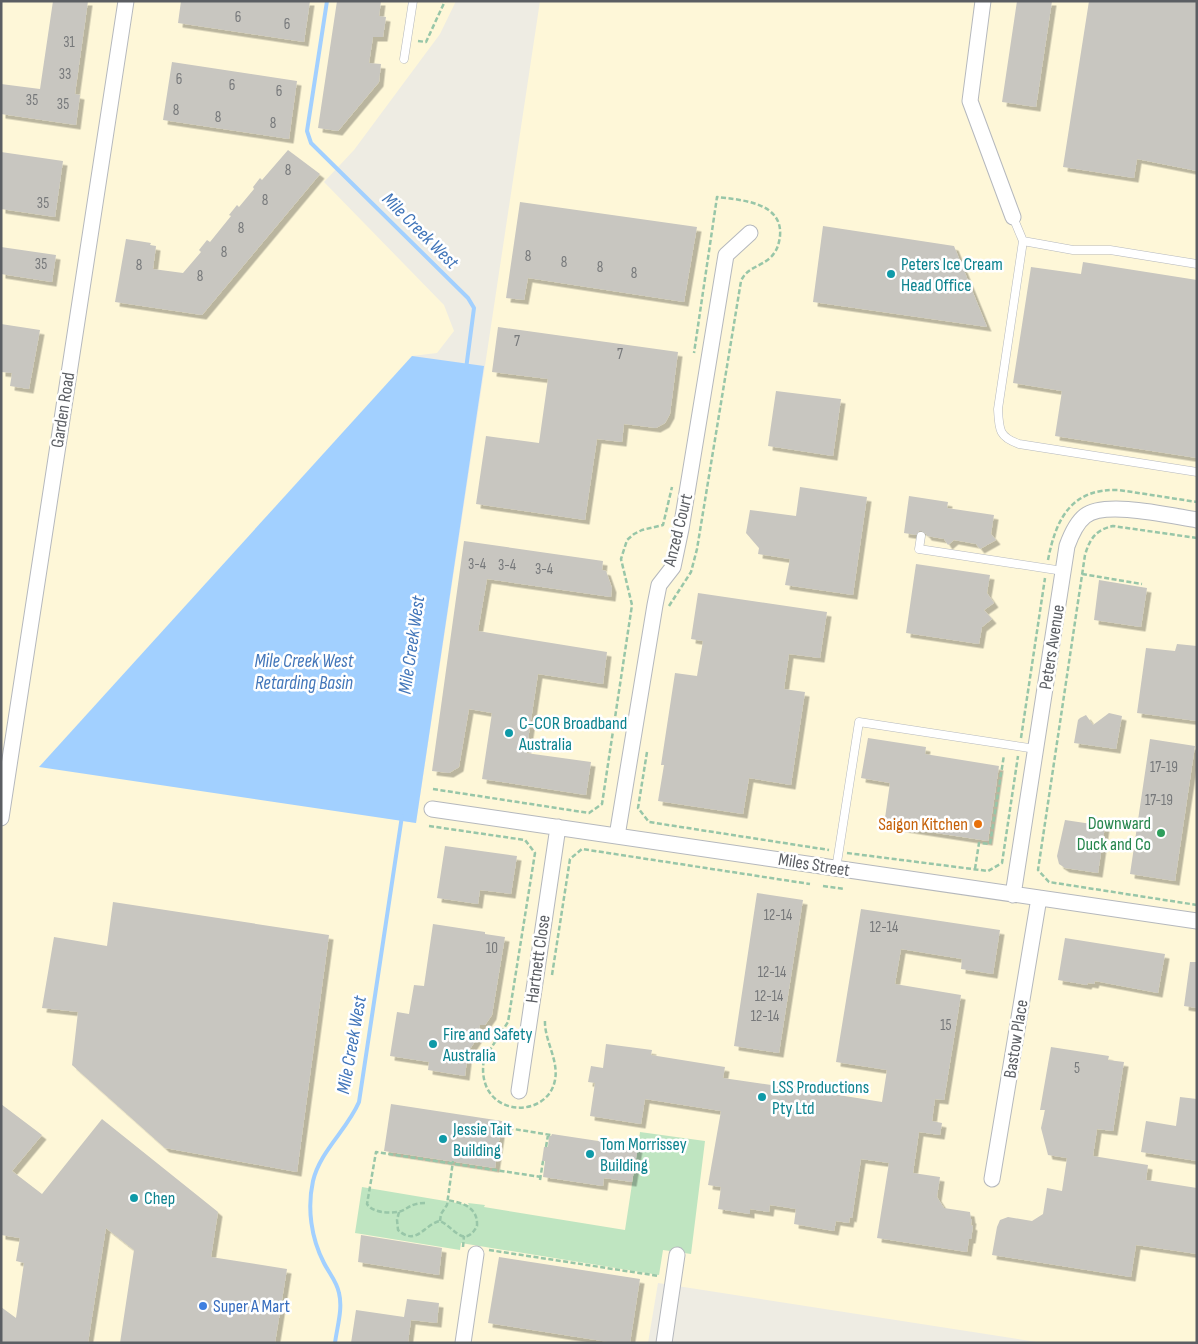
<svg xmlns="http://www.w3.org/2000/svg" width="1198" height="1344" font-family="'Sofia Sans Condensed',sans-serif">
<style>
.commercial{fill:#fef7d8}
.green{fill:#bfe5c1}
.water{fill:#a2d0ff}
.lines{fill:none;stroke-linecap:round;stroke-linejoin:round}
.stream{stroke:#a2d0ff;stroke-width:4}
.building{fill:#c8c6c0;filter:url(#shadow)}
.lane-casing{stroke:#b5b8bd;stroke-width:9}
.street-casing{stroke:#b5b8bd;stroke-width:17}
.path{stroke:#98c6a8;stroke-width:2.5;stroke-dasharray:5 2.5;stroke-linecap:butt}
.lane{stroke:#fff;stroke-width:8}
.street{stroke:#fff;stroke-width:15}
.culture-dot{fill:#0f9aa8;stroke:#fff;stroke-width:2}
.food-dot{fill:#e8710a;stroke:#fff;stroke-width:2}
.leisure-dot{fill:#2e9e5b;stroke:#fff;stroke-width:2}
.shop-dot{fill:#3f7fe0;stroke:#fff;stroke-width:2}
.labels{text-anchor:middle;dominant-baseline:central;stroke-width:5;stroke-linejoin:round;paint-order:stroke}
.number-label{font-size:15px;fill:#76787a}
.culture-label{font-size:18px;fill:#0d838f;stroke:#fff;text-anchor:start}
.street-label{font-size:18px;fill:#5b5e63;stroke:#fff}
.leisure-label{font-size:18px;fill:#27864d;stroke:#fff;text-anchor:end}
.food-label{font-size:18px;fill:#c56008;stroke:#fff;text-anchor:end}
.shop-label{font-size:18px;fill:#366cbe;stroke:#fff;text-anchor:start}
.water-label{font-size:19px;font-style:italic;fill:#4175b9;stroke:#fff}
</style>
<defs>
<filter id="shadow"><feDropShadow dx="4.5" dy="4.5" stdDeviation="0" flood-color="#0004"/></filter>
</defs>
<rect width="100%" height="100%" fill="#eeece3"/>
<path class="commercial" d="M1 1H456L440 34 354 150 324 182 444 305 454 331 437 353 412 356 385 818 416 823 540 1H1197V1343H1043L658 1283 648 1343H1Z"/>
<path class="green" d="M640 1132 705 1141 691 1254 663 1250 659 1275 461 1243 460 1250 355 1233 362 1187 469 1205 468 1203 485 1205 484 1207 625 1230Z"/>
<path class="water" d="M412 356 484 366 416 823 39 767Z"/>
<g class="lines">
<path class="stream" d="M327 1 307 131 311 143 468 298 474 308 466 369
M335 1343C337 1327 343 1309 339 1293 337 1282 329 1273 324 1263 311 1238 307 1208 313 1181 320 1151 347 1130 359 1102L402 816"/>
</g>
<path class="building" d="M53 1H88L75 94 80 95 76 125 1 114V84L40 89Z
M181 1H310L304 42 178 23Z
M337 1H381L379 16 386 17 383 37H373L369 63 381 64 379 82 338 131 318 128Z
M1017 1H1052L1036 107 1002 102Z
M1089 1H1197V171L1137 159 1134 178 1063 167Z
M172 62 297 81 289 139 163 120Z
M288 150 320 174 202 315 115 302 126 239 151 243 150 245 156 246 153 269 183 273 201 252 199 250 207 240 210 242 231 216 229 215 237 205 239 207 254 189 253 187 260 178 262 180Z
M1 152 63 161 55 217 1 209Z
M520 202 697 227 684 302 528 278 524 300 506 298Z
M823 226 954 246 987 327 813 302Z
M1 247 56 255 52 282 1 274Z
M1083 262 1197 280V458L1055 436 1062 391 1013 383 1031 267 1081 274Z
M1 324 40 330 29 389 10 386 12 373 1 372Z
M498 327 678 352 670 414 665 423 656 428 624 424 622 442 597 439 585 520 476 504 486 436 539 443 548 379 492 372Z
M776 391 841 399 833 456 768 446Z
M800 487 867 497 853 595 785 585 790 559 758 554 759 548 746 533 750 510 796 516Z
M909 496 948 502 947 508 994 515 991 534 996 540 980 549 976 544 954 540 948 545 944 539 927 536 926 534 922 531H919L916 535 904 533Z
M464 541 603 561 602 570 606 571 612 588 611 597 487 579 478 631 607 652 603 684 538 674 526 753 591 762 586 795 482 779 492 713 469 709 459 767 449 773 432 771Z
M916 564 990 575 987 593 994 603 984 610 992 619 982 627 979 644 906 633Z
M1099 580 1147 588 1141 627 1094 620Z
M698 593 827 612 820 658 789 654 784 689 805 692 791 785 749 778 743 814 658 801 664 765H661L675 673 697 676 703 641 691 639Z
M1177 644 1197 646V721L1137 713 1146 648 1175 651Z
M1109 713 1122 716 1116 749 1074 743 1078 720 1080 718 1086 715 1093 725Z
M868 738 926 747 925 754 999 766 988 841 884 825 890 783 861 778Z
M1150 739 1195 746 1175 881 1130 874Z
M1065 820 1105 826 1098 873 1065 868 1059 864 1057 856Z
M445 846 517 856 511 894 480 890 478 904 437 898Z
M757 893 803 900 779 1053 734 1046Z
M113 902 329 935 297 1172 165 1148 72 1065 78 1012 42 1008 54 937 107 946Z
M861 909 1000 930 993 974 961 969 962 959 901 949 895 984 961 995 944 1100 935 1099 932 1121 942 1123 940 1135 919 1132 913 1173 940 1177 937 1197 944 1208 970 1212 971 1219H972L971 1225 973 1226 971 1239H969L967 1252 877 1238 889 1163 861 1159 852 1218 850 1217 849 1223 836 1221 834 1231 794 1224 796 1209 770 1205 769 1212 750 1209V1214L718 1209 721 1187 708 1185 721 1111 645 1099 641 1124 590 1116 595 1083 588 1082 591 1066 603 1068 606 1044 652 1050 651 1055 725 1067 723 1078 785 1087 791 1082 800 1084 816 1087 820 1092 882 1102 887 1070 836 1062Z
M433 924 485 932V934L505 937 492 1015 485 1025H480L478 1037 468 1052 465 1076 428 1070 429 1062 390 1056 397 1012 409 1014 414 985 424 986Z
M1065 938 1165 954 1158 993 1095 981 1094 984 1088 983 1087 985 1058 980Z
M1190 962H1197V1008L1184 1006Z
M1051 1047 1109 1056 1108 1060 1124 1062 1113 1131 1097 1129 1093 1156 1148 1165 1146 1180 1197 1188V1254L1136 1245 1131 1277 992 1255 997 1227 1000 1220 1008 1217 1032 1221 1043 1214 1047 1188 1062 1191 1067 1158 1048 1155 1041 1128 1045 1110H1040Z
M1180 1097 1197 1099V1161L1141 1152 1146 1121 1176 1126Z
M1 1104 42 1135 12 1171 42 1194 102 1119 218 1212 211 1257 287 1269 275 1343H120L134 1250 106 1228 88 1343H1V1307L16 1318 24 1263 16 1261 20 1238 1 1235Z
M391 1104 502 1121 495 1168 384 1151Z
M552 1134 638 1147 632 1182 604 1178 603 1186 543 1177 545 1161H542L544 1147H548L549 1136H551Z
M361 1235 442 1248 439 1275 358 1262Z
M499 1257 640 1279 630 1343H615L488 1323Z
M407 1299 439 1303 437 1323 411 1320 408 1343H351L356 1310 404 1317Z"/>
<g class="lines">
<g class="lane-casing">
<path id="lane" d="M404 59 413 1
M1013 217 1023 241 998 409C999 430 999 437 1019 444L1197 472
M1023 241 1073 250H1110L1197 264
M921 536 919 549 1063 571
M836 869 859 722 1036 749"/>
</g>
<g class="street-casing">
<path id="street" d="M983 1 970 101 1013 217
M432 809 1197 921
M1 818 126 1
M617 836 655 605 659 585 673 567 681 529 726 255 750 233
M1013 895 1067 546C1071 535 1076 523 1085 516 1105 500 1171 516 1197 520
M519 1091 558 827
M992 1179 1039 898
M463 1343 476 1254
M664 1343 677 1255"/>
</g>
<path class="path" d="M418 41 426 42 445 1
M1197 538 1113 526C1096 530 1090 538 1085 555L1038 870 1049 882 1197 905
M1048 560C1056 518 1072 488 1119 490L1197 502
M1082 574 1142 584
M669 606 691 572 697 549 741 281C747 267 761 267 771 257 777 251 779 244 780 236 783 202 741 200 717 197L694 353
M1021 738 1045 578
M647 752 638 808 649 822 829 850
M433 789 589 813 602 804 632 605 621 559 627 540 634 534 642 530 663 525 672 487
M429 826 525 840 535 853 508 1022 484 1059C474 1117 547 1122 555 1080 559 1060 544 1040 545 1020
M847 853 988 871 1002 863 1018 756
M975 869 979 843 990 844 1004 755
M823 886 845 889
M552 975 570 859 582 849 810 884
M501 1127 551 1135
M546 1147 548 1135
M540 1180 543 1161
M425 1203C409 1203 408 1210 398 1212 388 1213 373 1213 367 1204L376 1152 541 1177
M399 1212 397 1220 398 1230C417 1247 424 1224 440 1221 453 1226 464 1250 477 1226 478 1207 463 1203 447 1200
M440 1221 441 1214 447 1205 453 1161
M463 1247 464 1236
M489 1250 659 1276"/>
<use href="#lane" class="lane"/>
<use href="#street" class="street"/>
</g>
<g class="culture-dot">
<circle cx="891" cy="274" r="5"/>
<circle cx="509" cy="733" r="5"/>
<circle cx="433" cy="1044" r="5"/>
<circle cx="762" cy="1097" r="5"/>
<circle cx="443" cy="1139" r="5"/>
<circle cx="590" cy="1154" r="5"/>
<circle cx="134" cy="1198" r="5"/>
</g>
<circle class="food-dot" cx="978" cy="824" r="5"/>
<circle class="leisure-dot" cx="1161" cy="833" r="5"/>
<circle class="shop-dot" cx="203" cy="1306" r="5"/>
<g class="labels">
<g class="number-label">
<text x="238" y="17">6</text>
<text x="287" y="24">6</text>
<text x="69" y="42">31</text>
<text x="65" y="74">33</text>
<text x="179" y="79">6</text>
<text x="232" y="85">6</text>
<text x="279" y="91">6</text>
<text x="32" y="100">35</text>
<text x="63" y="104">35</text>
<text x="176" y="110">8</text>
<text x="218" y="117">8</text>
<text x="273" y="123">8</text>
<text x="288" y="170">8</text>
<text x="265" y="200">8</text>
<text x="43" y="203">35</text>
<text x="241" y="228">8</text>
<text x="224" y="252">8</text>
<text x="528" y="256">8</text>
<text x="564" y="262">8</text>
<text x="41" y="264">35</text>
<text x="139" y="265">8</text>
<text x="600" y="267">8</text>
<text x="634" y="273">8</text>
<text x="200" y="276">8</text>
<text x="517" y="341">7</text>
<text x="620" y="354">7</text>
<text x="477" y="564">3-4</text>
<text x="507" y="565">3-4</text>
<text x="544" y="569">3-4</text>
<text x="1164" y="767">17-19</text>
<text x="1159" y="800">17-19</text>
<text x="778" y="915">12-14</text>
<text x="884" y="927">12-14</text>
<text x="492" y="948">10</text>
<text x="772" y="972">12-14</text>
<text x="769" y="996">12-14</text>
<text x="765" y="1016">12-14</text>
<text x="946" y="1025">15</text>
<text x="1077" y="1068">5</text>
</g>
<g class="culture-label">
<text x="901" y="264">Peters Ice Cream<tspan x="901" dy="21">Head Office</tspan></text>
<text x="519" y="723">C-COR Broadband<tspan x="519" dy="21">Australia</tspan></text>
<text x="443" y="1034">Fire and Safety<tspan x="443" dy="21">Australia</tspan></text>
<text x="772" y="1087">LSS Productions<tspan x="772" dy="21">Pty Ltd</tspan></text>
<text x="453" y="1129">Jessie Tait<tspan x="453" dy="21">Building</tspan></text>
<text x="600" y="1144">Tom Morrissey<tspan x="600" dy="21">Building</tspan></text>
<text x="144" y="1198">Chep</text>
</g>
<g class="street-label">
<text transform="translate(63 410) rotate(-81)">Garden Road</text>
<text transform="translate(678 530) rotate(-76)">Anzed Court</text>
<text transform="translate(1052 647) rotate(-81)">Peters Avenue</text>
<text transform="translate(814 865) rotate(9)">Miles Street</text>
<text transform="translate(538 959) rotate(-82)">Hartnett Close</text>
<text transform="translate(1016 1039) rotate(-81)">Bastow Place</text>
</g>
<g class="leisure-label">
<text x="1151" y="823">Downward<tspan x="1151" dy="21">Duck and Co</tspan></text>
</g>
<g class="food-label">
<text x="968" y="824">Saigon Kitchen</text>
</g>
<g class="shop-label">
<text x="213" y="1306">Super A Mart</text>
</g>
<g class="water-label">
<text transform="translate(420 231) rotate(45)">Mile Creek West</text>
<text transform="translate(412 645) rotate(-82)">Mile Creek West</text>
<text x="304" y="661">Mile Creek West<tspan x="304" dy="22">Retarding Basin</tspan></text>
<text transform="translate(352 1045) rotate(-80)">Mile Creek West</text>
</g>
</g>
<rect width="1198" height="1344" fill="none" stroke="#5b5e63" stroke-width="5"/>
</svg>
